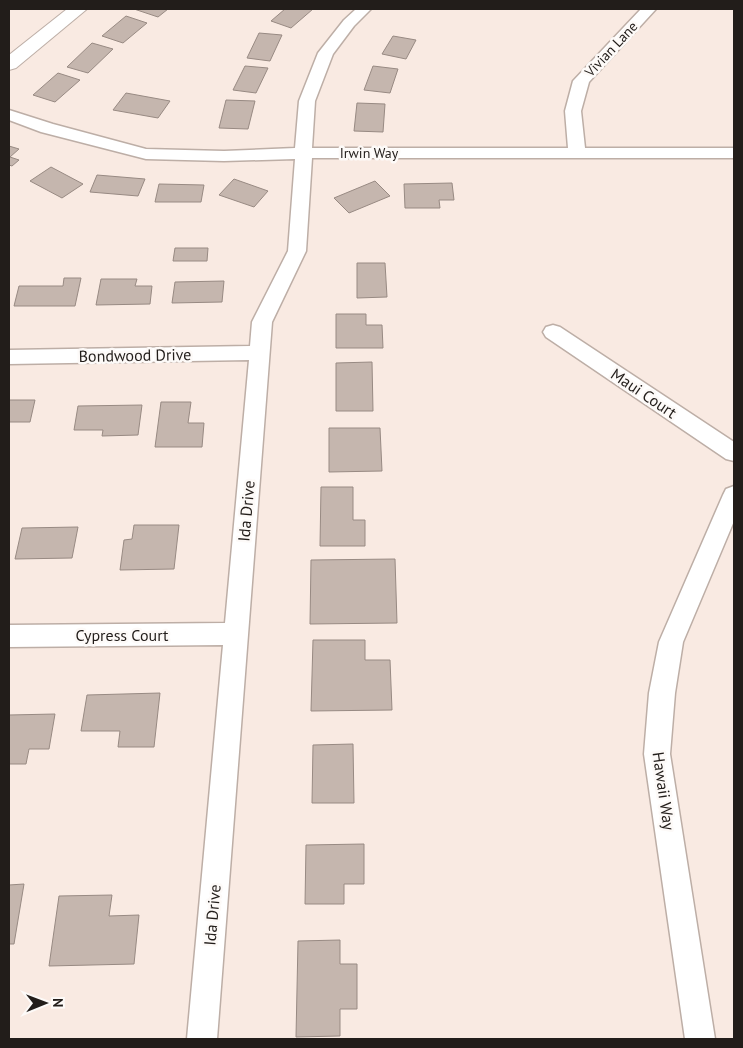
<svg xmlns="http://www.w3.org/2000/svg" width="743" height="1048" font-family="'PT Sans',sans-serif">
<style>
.building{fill:#c5b6ae;stroke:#988a83}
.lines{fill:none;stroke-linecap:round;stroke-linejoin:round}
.minor-casing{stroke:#bdaea6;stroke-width:3}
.major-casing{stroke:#bdaea6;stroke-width:2}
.minor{fill:#fff;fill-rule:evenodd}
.major{fill:#fff;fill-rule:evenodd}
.labels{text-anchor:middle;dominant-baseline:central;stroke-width:5;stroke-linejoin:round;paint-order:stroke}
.far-street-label{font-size:14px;fill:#221d1a;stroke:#fdfaf8}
.street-label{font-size:16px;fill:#221d1a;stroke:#fdfaf8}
</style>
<rect width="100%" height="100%" fill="#f9eae2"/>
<path class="building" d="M134 9H168L158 17Z
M285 9H313L291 28 271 21Z
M126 16 147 23 123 43 102 36Z
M259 33 282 35 270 61 247 58Z
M393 36 416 40 406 59 382 54Z
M92 43 113 49 88 73 67 67Z
M245 66 268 68 256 93 233 90Z
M373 66 398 69 390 93 364 90Z
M58 73 80 80 55 102 33 95Z
M126 93 170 101 158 118 113 110Z
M226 100 255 101 248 129 219 128Z
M357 103 385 104 383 132 354 131Z
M9 146 19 149 10 157 19 160 12 166 9 165Z
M51 167 83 184 62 198 30 181Z
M97 175 145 179 138 196 90 192Z
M234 179 268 191 254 207 219 195Z
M375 181 390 196 349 213 334 198Z
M452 183 454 200H439L440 208H405L404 184Z
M159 184 204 185 201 202H155Z
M175 248H208L207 261H173Z
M357 263H385L387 297 357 298Z
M64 278H81L75 306H14L19 286H63Z
M101 279H137L135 286H152L150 304 96 305Z
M224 281 222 302 172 303 175 282Z
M336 314H366V325H382L383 348H336Z
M372 362 373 411H336V363Z
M9 400H35L30 422H9Z
M161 402H191L188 423H204L202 447H155Z
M142 405 138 435 102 436 103 430H74L78 406Z
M329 428H380L382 471 329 472Z
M321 487H353V520H365V546H320Z
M134 525H179L174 569 120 570 124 540 132 539Z
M78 527 72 558 15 559 22 528Z
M395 559 397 623 310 624 311 560Z
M313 640H365V660H390L392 710 311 711Z
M160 693 154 747H118L120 731H81L87 695Z
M55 714 49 749H29L26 764H9V715Z
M353 744 354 803H312L313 745Z
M364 844V884H344V904H305L306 845Z
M24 884 14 944H9V885Z
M112 895 109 916 139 915 134 964 49 966 59 896Z
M340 940V964H357V1009H340V1036L296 1037 298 941Z"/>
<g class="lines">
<g class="minor-casing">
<path id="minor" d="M356 9H371L354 26 333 54 315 101 312 148H568L565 111 573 81 641 9H656L589 82 581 111 585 148H734V158H312L306 251 272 322 217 1039H187L223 645 9 647V625L225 623 249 360 9 364V350L250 346 252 322 288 251 295 159 224 161 146 159 41 132 9 120V110L53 124 146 149 224 151 295 148 299 101 318 53 344 20Z
M553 325 560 327 734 442V461L726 459 546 337 543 332 546 327Z
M734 486V521L683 642 675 693 670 754 715 1039H685L644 754 649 693 659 642 723 495 726 489Z"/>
</g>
<g class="major-casing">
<path id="major" d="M67 9H87L16 68 9 70V55Z"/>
</g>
<use href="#minor" class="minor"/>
<use href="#major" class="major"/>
</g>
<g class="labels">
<g class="far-street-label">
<text transform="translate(611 49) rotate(-47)">Vivian Lane</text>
<text x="369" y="153">Irwin Way</text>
</g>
<g class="street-label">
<text transform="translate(135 355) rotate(-1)">Bondwood Drive</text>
<text transform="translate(644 393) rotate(34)">Maui Court</text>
<text transform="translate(246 511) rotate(-85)">Ida Drive</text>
<text x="122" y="635">Cypress Court</text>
<text transform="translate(664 791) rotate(82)">Hawaii Way</text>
<text transform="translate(212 915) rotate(-85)">Ida Drive</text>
</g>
</g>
<rect width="743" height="1048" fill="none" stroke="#221d1a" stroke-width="20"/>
<g transform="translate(45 1003) rotate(89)" stroke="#fdfaf8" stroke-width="4" paint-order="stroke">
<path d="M0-4L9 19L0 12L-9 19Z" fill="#221d1a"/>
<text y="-8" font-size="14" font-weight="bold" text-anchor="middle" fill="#221d1a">N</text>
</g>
</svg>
